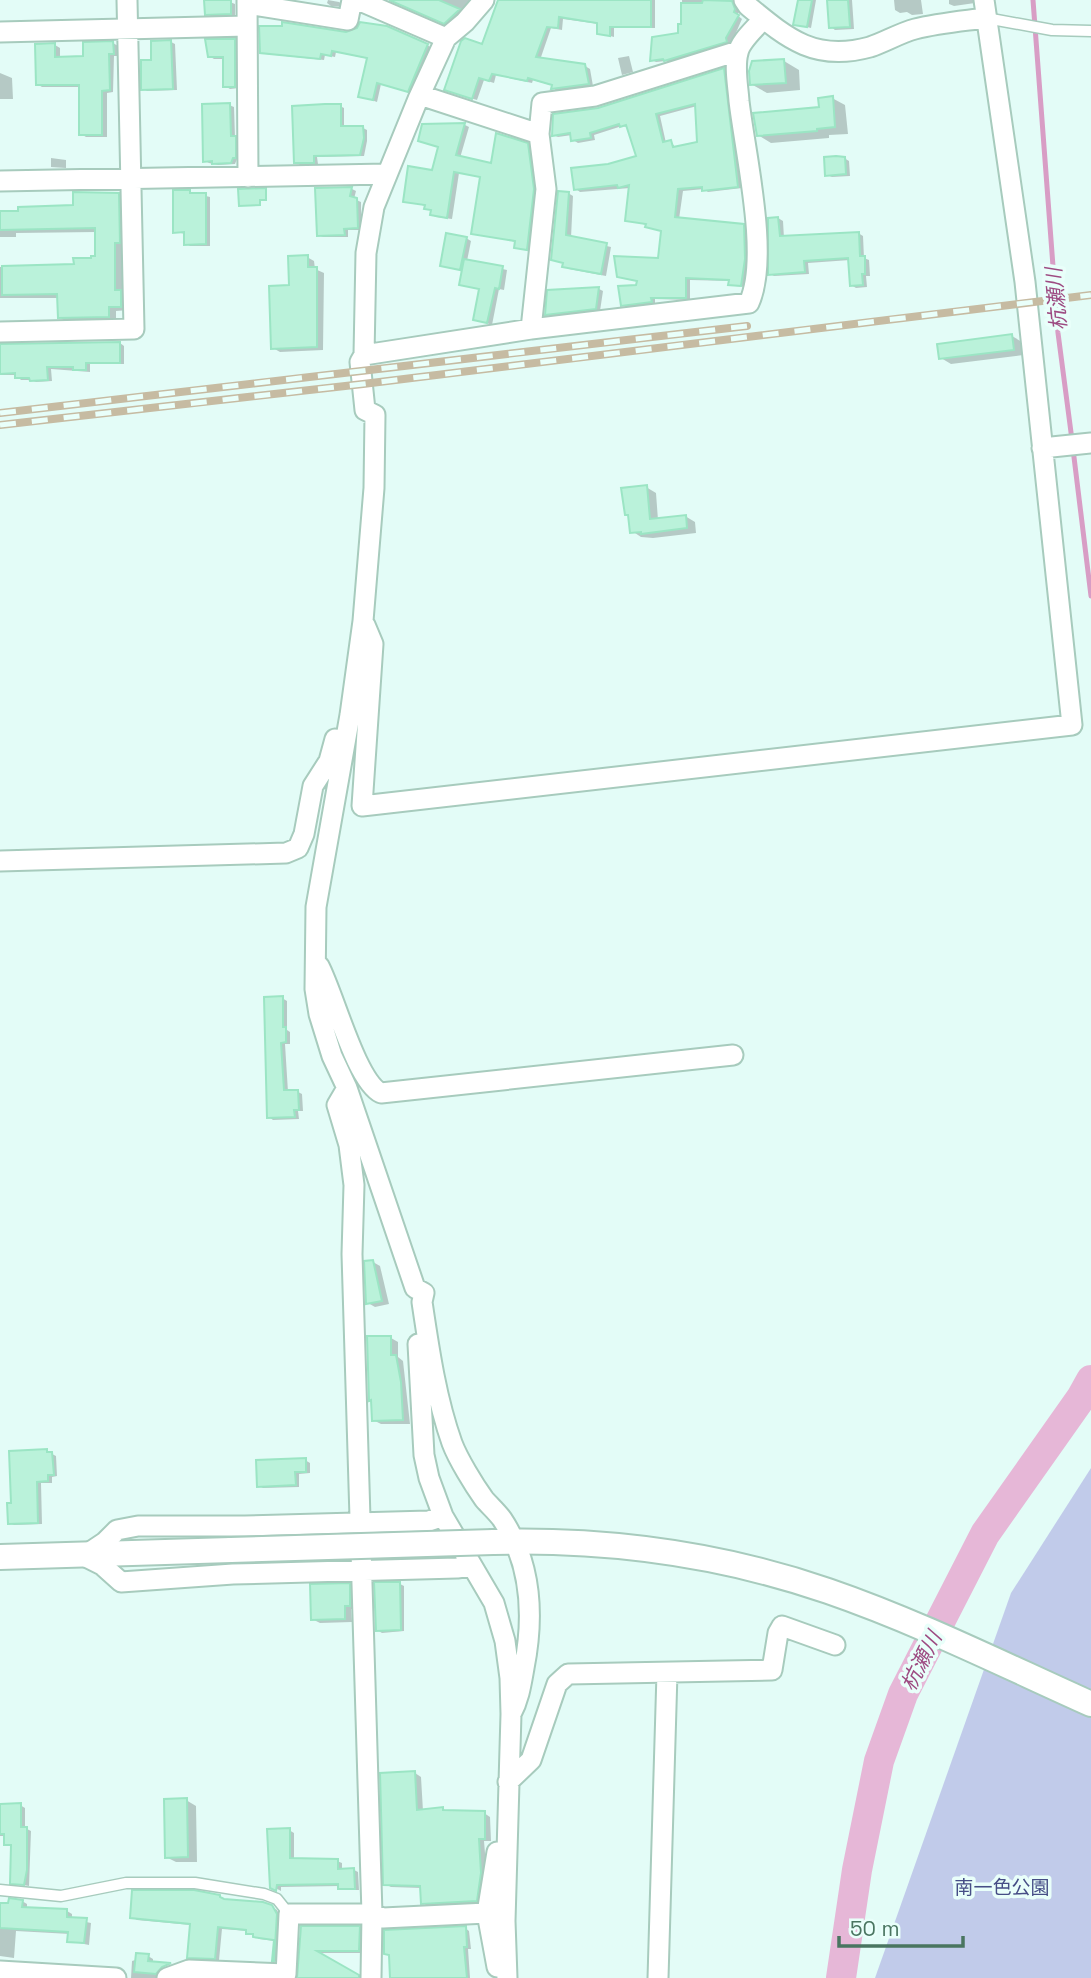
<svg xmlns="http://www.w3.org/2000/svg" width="1091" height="1978" font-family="'Space Grotesk','Noto Sans JP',sans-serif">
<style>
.green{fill:#c1cbea}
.shadow{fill:#0003;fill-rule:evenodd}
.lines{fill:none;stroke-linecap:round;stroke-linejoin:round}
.stream{stroke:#d89dc5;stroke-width:5}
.river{stroke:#e6b7d7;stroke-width:30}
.building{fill:#baf2da;stroke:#9be5c4;stroke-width:2;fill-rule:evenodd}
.service-casing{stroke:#a7cbbd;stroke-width:13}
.minor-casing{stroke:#a7cbbd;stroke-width:23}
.tertiary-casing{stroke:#a7cbbd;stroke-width:28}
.service{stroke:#fff;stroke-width:10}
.minor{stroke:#fff;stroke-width:19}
.tertiary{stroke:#fff;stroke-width:24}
.rail-casing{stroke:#c6bba2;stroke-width:8}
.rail{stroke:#e9fffa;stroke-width:5;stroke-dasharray:16;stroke-linecap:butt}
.tertiary-bridge-casing{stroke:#a7cbbd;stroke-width:28;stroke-linecap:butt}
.tertiary-bridge{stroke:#fff;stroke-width:24}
.labels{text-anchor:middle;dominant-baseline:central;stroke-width:7;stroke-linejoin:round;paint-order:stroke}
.park-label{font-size:19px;fill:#464e86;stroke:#e9fffa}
.water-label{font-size:21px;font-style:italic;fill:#9d4b82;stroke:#e9fffa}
</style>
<rect width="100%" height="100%" fill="#e3fcf7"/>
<path class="green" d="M1091 1468V1978H875L1011 1593Z"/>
<path class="shadow" d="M328 0 339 2 343 5V7L331 6 327 3Z
M391 0H474L449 25Z
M511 0H655V28H614V37L599 33V24L563 19 562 30 551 28 540 60 585 66 590 69 593 86 557 91 553 88 554 86 533 80 532 83 496 75 494 83 484 80 477 100 450 92 483 46Z
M682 0H727L736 5 739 12 737 15 742 19 731 44 670 63 666 61 656 62 652 60 680 34 683 26Z
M800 0H816L811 28 795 24Z
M829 0H852L854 29 835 30 831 27Z
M894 0H921L923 14 912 15 907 12 900 13 895 10Z
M949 0H975V3L954 6 949 4Z
M230 2 235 4V16H211L206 14Z
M235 40 239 43V88L230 89 225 86V59H214L209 56Z
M171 42 175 44 177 90 147 91 143 89 153 61Z
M113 43 118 46V56H114L113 92 107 93V137H86L81 134V87H42L37 84 55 45 60 48V58L85 57Z
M427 45 432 48 412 93 381 84 377 102 360 96 369 59 336 52 335 57 325 55 324 60 266 54 261 52Z
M629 56 633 72 622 75 618 58Z
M784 61 799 70 800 90 767 93 751 84Z
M724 70 728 73 742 188 708 192 704 189 683 191 679 219 743 226 748 229 749 262 745 287 735 286 730 284 731 281 690 280V300L655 299V304L627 307 622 305 638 286V282L619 276 659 260 663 232 652 229 647 225 626 220 630 188 580 192 576 189 608 166 638 158 629 127 622 126 594 135 595 140 578 143 573 140 572 135 558 137 553 135 599 109ZM697 106 699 143 676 148 671 142 666 143 660 116Z
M0 73 12 78 13 99H0Z
M832 98 845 105 848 134 829 135V138L771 143 758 135 821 109Z
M229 105 234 107 235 138 239 140V159H237L235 164 218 165 209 163 205 161Z
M340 106 344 108V128H363L367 130V141L364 156 317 157 318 164 300 165 296 162Z
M465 125 469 127 460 158 492 165 527 145 532 148 538 192 531 251 516 247V242L473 233 482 177 459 173 452 219 436 217 432 215 433 211 426 208V206L405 201 433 172 440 147 420 141 424 126Z
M51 158 66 160V168L51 167Z
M844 158 849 161 850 176 832 177 827 175Z
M317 189H352L356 191 354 199 361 202V230H348V237H323L318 235Z
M190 192 210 197V246H190L186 244V234L175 232Z
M568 193 573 196 571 238 611 247 606 276 569 269 564 266 565 264 553 260Z
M118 195 126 199 127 247H122L123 293 128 296 129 310 116 311V321L67 322 59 317V298H0V267L75 266 97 257V232L16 233V237H0V212L20 213 75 207Z
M778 218 783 221 784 238 858 233 863 236 864 258 869 260 870 276H866L867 287 856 288 851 285 850 260 808 263 809 274 774 276 770 274Z
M466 238 471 241 467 261 507 270 504 290 499 289 492 325 475 319 481 290 461 284 463 271 442 265Z
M307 257 314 261 315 269 324 273 323 350 280 352 273 348 291 287Z
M599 289 603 291 600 311 551 317 547 314 549 292Z
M1012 336 1022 342 1023 355 951 364 941 358Z
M120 343 124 346V364H90V372L51 369 52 381 36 382 31 380H21L16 375H0V345Z
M646 487 656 493 658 520 685 516 695 522 696 533 653 538 641 537 632 531 630 516 626 514Z
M282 998 287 1001V1030L290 1032V1044H285L288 1092H298L302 1094 303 1111H298L299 1119 273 1120 269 1117Z
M373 1262 380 1266 389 1304 375 1307 368 1303Z
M391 1338 398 1342V1357L403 1361 410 1424H381L373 1420Z
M46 1451 56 1456 57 1476 52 1477V1483H41L42 1524 14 1525 9 1523 13 1505Z
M305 1460 310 1463V1473L299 1474V1487L263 1488 259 1486Z
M400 1584 404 1586V1631L382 1633 377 1630Z
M349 1585 356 1589 357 1609H351L352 1622 320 1623 312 1619Z
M415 1773 421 1777 423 1811 442 1808 448 1812 484 1813 490 1817 491 1841H484L487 1877 483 1904 429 1907 423 1903 422 1888 391 1887 385 1884Z
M186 1800 196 1806 197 1862H176L166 1857Z
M20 1805 25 1808V1828L31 1831 29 1886 12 1883 13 1846 6 1844 5 1836H0V1806Z
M289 1830 294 1833V1860L337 1861 342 1863V1870H354L358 1872 359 1890H345L340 1886 281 1887V1891L270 1885Z
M220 1896 224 1901 272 1907 277 1910 281 1918 278 1963 274 1960 275 1941 259 1939 248 1931 222 1929 219 1960H193L189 1957 191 1925 137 1920 132 1917Z
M22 1901 27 1904V1909L67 1911 72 1914V1919L91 1923 89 1945 69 1941 70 1934 16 1931 14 1958 0 1956V1904Z
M302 1928H359L364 1931V1953H316L361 1978H298Z
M465 1928 469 1931 471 1949H468L470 1978H391V1956L385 1953Z
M148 1956 153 1959V1963L158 1966 157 1978H131L132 1961Z"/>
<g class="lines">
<path class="stream" d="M1033 0 1058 333 1072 440
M1073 449 1091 596"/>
<path class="river" d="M841 1978 857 1870 879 1761 903 1694 985 1534 1081 1398 1091 1380"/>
</g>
<path class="building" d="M204 0H231V14L205 15Z
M389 0H439L460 9 444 24Z
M498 0H651V27H610V36L597 34V23L559 17 558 28 547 27 536 57 585 64 589 84 551 89 552 85 528 78 527 81 492 74 489 81 479 78 472 99 444 90 461 41 465 38 482 44Z
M703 0 732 1 735 9 734 12 739 15 726 38 727 42 664 61 663 59 650 61 652 37 678 33V24H681V3H702Z
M798 0H812L807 27 793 25Z
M827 0H848L850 27 829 28Z
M282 22 346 32 357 28 360 22 387 26 428 44 408 92 377 83 373 100 358 97 367 58 332 51 331 56 321 54 320 59 260 53 259 26H282Z
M205 39H235V87H223V57H208Z
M171 40 173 89 141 90V60H151V41Z
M113 41 114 54H109L110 90 102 91V135H79V85H36L35 44 55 43V57L83 56V42Z
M784 59 786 83 750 85 749 71 752 61Z
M724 68 738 187 702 191V187L678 189 675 217 744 224 745 259 741 286 728 285 729 280 686 278V298H651L652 302 621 306 618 286 636 285 637 281 617 277 614 256 658 258 661 231 645 227 646 224 625 221 629 185 618 188 617 185 574 190 571 168 608 164 636 156 626 125 620 127 619 124 590 133 591 138 571 141 570 133 552 136 553 114 598 108ZM695 104 697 142 673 147 671 140 663 142 656 114Z
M833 96 835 127 817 129V131L757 136 753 113 819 107 818 98Z
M230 103 231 136H236V158H233L231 163 212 164V161L203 162 202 104Z
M325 104H341V126H363L364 138 360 155 314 156V163H294L292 106Z
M465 123 456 155 491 163 496 133 528 143 534 189 527 250 514 248 515 241 471 234 480 177 454 172 447 218 430 215 431 210 424 209 425 205 403 202 408 166 432 170 438 147 418 141 422 124Z
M836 156 845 157 846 174 825 176 824 157Z
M352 187 350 196 357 198 358 228 344 229 345 235 317 236 315 188Z
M266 188V200H260V205L239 206 238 189Z
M173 190H190V193H206V244L184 245V232L173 233Z
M558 191 569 192 566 235 607 243 601 274 562 267 563 263 551 260Z
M73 192 119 193 120 243H115V290H121V307H109V317L58 318 57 294 2 295V266L74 264 73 258H91V256H95V228L0 230V211H18V207L73 205Z
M778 217 780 236 859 232 860 256H865V274H862L863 285 850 286 848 258 804 261 805 272 768 275V218Z
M446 233 467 237 460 270 440 266Z
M308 255V267H317V347L271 349 269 286 289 285 288 256Z
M464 259 503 266 499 289 495 288 487 323 473 320 479 289 459 285Z
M599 287 596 309 545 315 547 290Z
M1012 334 1014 350 939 359 937 344Z
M120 342V363H86V370H73V367H47L48 380 30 381 29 378H15V373L0 374V344Z
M647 485 650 519 686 515 687 528 641 534V532L630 533 628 515H625L621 488Z
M283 996V1027H286V1042L281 1043 284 1090H298L299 1110H294L295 1117 267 1118 264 997Z
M373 1260 382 1301 366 1304 364 1261Z
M367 1336H391V1355H396L401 1382 403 1420 372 1421 371 1400 369 1401Z
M47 1449V1452H52L54 1475H48V1481L37 1482 38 1523 8 1524 7 1503H11L9 1451Z
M306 1458V1472H295L296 1485 257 1487 256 1460Z
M374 1582H400L401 1630 376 1631Z
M350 1583V1606H345V1619L311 1620 310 1584Z
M415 1771 417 1810 443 1807V1810L485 1811V1839H479L481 1873 477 1901 421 1904 420 1886 383 1885 380 1773Z
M187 1798 188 1857 165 1858 164 1799Z
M21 1803V1827H27V1870L24 1885 10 1884 11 1845H4V1834H0V1804Z
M290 1828V1858L338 1859V1869L354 1868 355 1889H338V1884L277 1885 276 1891 270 1888 267 1829Z
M132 1890H194L220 1895V1897L224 1899 263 1902 272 1905 277 1914 274 1961H272L274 1940 253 1937V1934H246V1930L218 1927 215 1959 187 1958 190 1924 130 1918Z
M9 1898 23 1900 22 1907 67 1909V1917L87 1918 84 1943 67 1942 68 1932 0 1928V1903H8Z
M301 1926H360L359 1951H317L359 1975V1978H297Z
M466 1926 467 1947H464L467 1978H390L389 1955 384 1954V1930Z
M136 1953 149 1954 148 1961 171 1963 162 1967 156 1974 134 1972Z"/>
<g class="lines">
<g class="service-casing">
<path id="service" d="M986 18 1052 30 1091 31
M0 1890 61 1896 126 1883H195L264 1894 277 1899 289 1914"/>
</g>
<g class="minor-casing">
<path id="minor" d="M247 0 248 177
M358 0 446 38
M484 0 465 22 446 38 418 99 374 207 366 253 364 355 360 362 365 410 375 415 374 488 363 621 350 715 316 907 315 989 319 1014 332 1056 347 1088 415 1288 424 1293 422 1302C429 1349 436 1398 452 1443 458 1459 474 1485 484 1499 490 1506 497 1512 502 1519 532 1564 534 1617 524 1668 521 1685 519 1699 511 1714
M744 0 748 6C788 39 815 62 870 47 885 42 900 33 915 29 938 23 963 21 985 18
M247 4 348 20 352 0
M0 32 247 26
M420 95 539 134 542 103 595 96 738 51
M0 181 387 174
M531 329 546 189 539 134
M0 332 134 329 127 0
M364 355 531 329 749 303C770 257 745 153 739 101 738 86 734 67 738 53 740 41 756 28 763 19
M1042 448 1091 443
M365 625 373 644 362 806 1072 725 1025 282 984 0
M0 861 286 853 298 848 304 834 313 786 329 761 335 739
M319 966C334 994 356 1081 381 1093L733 1055
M347 1088 337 1105 349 1145 354 1185 352 1254 372 1914 371 1978
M418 1344 424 1455 429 1478 443 1516 494 1603 505 1641 510 1678 511 1714 505 1921 507 1978
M84 1556 102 1565 121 1582 233 1574 457 1568 472 1566
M84 1556 105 1542 117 1530 138 1526H245L429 1521 443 1516
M508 1782 531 1760 557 1684 568 1674 772 1670 778 1633 782 1626 835 1645
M497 1852 487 1913 497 1967
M0 1971 116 1978
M167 1978 189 1970 286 1974 289 1914H372L383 1918 487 1913
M658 1978 667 1673"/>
</g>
<g class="tertiary-casing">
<path id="tertiary" d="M493 1542C607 1539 720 1554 828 1591 918 1622 1004 1665 1091 1704
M0 1557 231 1550"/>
</g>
<use href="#service" class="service"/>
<use href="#minor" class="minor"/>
<use href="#tertiary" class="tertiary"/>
<g class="rail-casing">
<path id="rail" d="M0 413 747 326
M0 425 363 384 1091 295"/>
</g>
<use href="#rail" class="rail"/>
<g class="tertiary-bridge-casing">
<path id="tertiary-bridge" d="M231 1550 493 1542"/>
</g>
<use href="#tertiary-bridge" class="tertiary-bridge"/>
</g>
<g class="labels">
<g class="park-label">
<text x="1002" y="1887">南一色公園</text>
</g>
<g class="water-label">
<text transform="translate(1056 299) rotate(-95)">杭瀬川</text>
<text transform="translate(921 1661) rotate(-63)">杭瀬川</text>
</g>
</g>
<path d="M839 1936v10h124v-10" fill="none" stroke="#497560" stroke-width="3.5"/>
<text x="850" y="1936" font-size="21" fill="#497560" stroke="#e9fffa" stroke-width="5" paint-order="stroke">50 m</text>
</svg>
